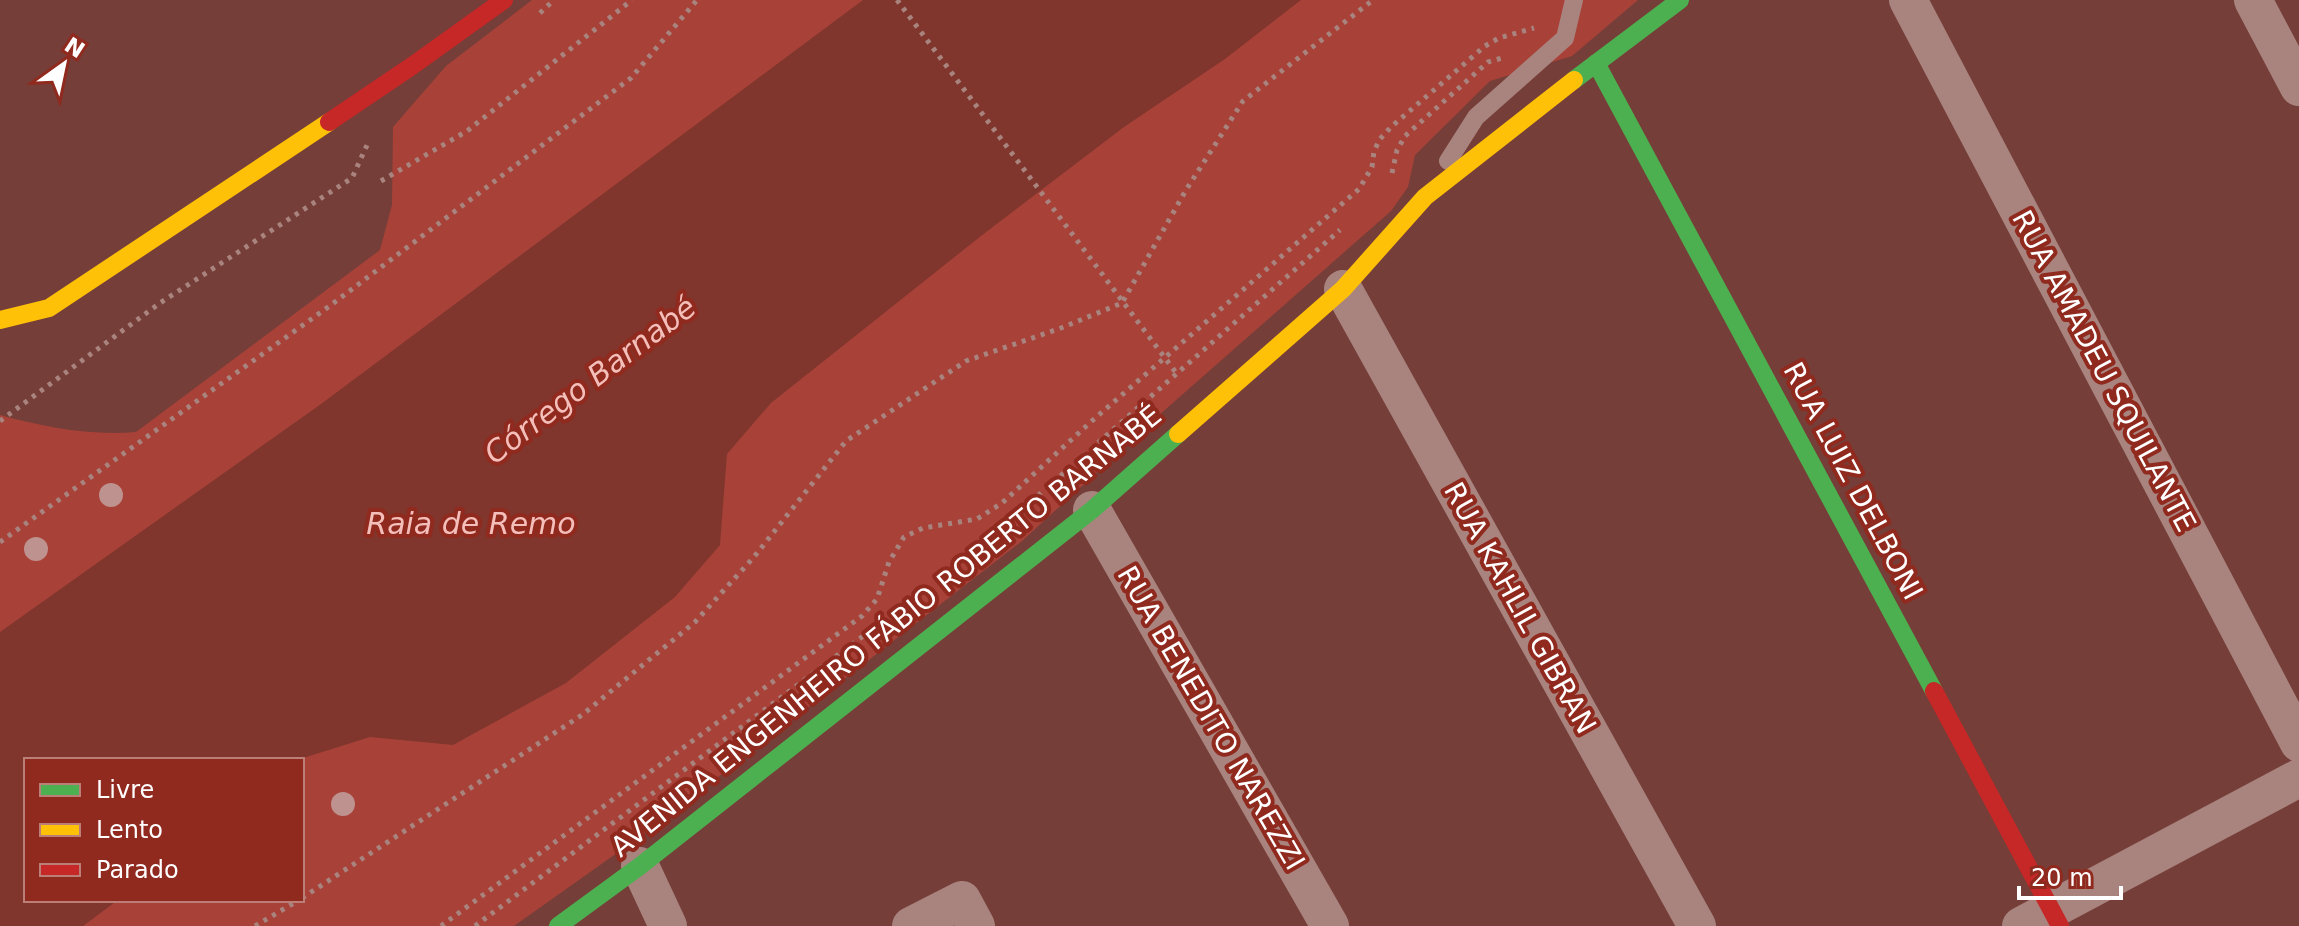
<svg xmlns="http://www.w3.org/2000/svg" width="2299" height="926" font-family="'DejaVu Sans',sans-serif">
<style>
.green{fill:#a84239;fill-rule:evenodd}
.water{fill:#80362d}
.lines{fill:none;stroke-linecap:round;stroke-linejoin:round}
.path{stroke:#a9847f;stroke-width:5;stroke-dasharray:4 6;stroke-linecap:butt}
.lane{stroke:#a9847f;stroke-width:18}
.street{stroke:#a9847f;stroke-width:38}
.fast{stroke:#4caf50;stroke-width:18}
.slow{stroke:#ffc107;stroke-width:18}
.jam{stroke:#c62828;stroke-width:18}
.tree{fill:#be928e}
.labels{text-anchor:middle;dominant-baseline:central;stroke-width:8;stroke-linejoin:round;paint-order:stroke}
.street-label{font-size:28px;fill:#fff;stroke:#90291e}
.water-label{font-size:30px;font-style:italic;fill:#f4bfba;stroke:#90291e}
</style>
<rect width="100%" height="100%" fill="#763e38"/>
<path class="green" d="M532 0H1638L1572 56 1490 81 1415 155 1408 187 1391 211 1167 408 1022 541 655 826 514 926H0V415C44 427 90 436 136 432L380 250 392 205 393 127 446 66ZM26 760H302V900H26Z"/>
<path class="water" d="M863 0H1301L1225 59 1124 127 981 236 771 403 727 454 720 545 675 597 566 683 453 745 370 737 297 760H26V900H118L83 926H0V632L321 404Z"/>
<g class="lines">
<path class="path" d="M897 0 1177 374
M540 13 554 0
M1392 173 1397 150 1405 136 1488 62 1502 58
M381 181 467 131 632 0
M0 421 160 303 352 178 368 143
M1008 522 1340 230
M0 542 331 305 631 78 697 0
M302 898 582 715 695 622 754 557 846 441 966 361 1061 328 1122 303 1186 190 1243 101 1373 0
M255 926 299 900
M441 926 862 616 877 599 889 562 904 537 923 528 977 519 1002 503 1093 420 1359 189 1372 167 1374 151 1380 139 1391 127 1485 46 1499 38 1534 28
M475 926 878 625"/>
<path class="lane" d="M1448 161 1476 117 1565 38 1574 0"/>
<path class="street" d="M1908 0 2299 743
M2253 0 2299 87
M1343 289 1697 926
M1092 510 1330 926
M640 866 668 926
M911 926 962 900 976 926
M2021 926 2299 778"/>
<path class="fast" d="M1596 63 1934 691
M1574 80 1680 0
M558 926 640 866 1092 510 1178 434"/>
<path class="slow" d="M0 320 49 308 329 122
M1178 434 1343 289 1425 197 1574 80"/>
<path class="jam" d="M329 122 412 66 504 0
M1934 691 2060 926"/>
</g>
<g class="tree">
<circle cx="111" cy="495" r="12"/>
<circle cx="36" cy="549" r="12"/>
<circle cx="343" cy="804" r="12"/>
</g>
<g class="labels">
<g class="street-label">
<text transform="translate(2104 371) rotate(62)">RUA AMADEU SQUILANTE</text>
<text transform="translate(1853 481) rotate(62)">RUA LUIZ DELBONI</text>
<text transform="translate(1520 608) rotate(61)">RUA KAHLIL GIBRAN</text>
<text transform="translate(886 631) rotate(-39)">AVENIDA ENGENHEIRO FÁBIO ROBERTO BARNABÉ</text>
<text transform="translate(1211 718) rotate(60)">RUA BENEDITO NAREZZI</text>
</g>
<g class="water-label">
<text transform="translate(590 380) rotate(-37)">Córrego Barnabé</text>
<text x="471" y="523">Raia de Remo</text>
</g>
</g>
<rect x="24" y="758" width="280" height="144" fill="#90291e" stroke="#bc7f78" stroke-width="2"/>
<rect x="40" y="784" width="40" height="12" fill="#4caf50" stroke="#bc7f78" stroke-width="2"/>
<text x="96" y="798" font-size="24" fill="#ffffff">Livre</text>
<rect x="40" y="824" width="40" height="12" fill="#ffc107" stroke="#bc7f78" stroke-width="2"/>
<text x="96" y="838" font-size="24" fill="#ffffff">Lento</text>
<rect x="40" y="864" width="40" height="12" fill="#c62828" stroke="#bc7f78" stroke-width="2"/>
<text x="96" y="878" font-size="24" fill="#ffffff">Parado</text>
<g transform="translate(64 64) rotate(33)" stroke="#90291e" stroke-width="6" paint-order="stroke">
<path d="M0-6L14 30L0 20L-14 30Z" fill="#ffffff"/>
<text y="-12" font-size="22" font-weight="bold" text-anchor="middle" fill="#ffffff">N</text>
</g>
<path d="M2019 886v12h102v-12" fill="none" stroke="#ffffff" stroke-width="4"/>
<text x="2031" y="886" font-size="24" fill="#ffffff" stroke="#90291e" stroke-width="6" paint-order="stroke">20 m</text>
</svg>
